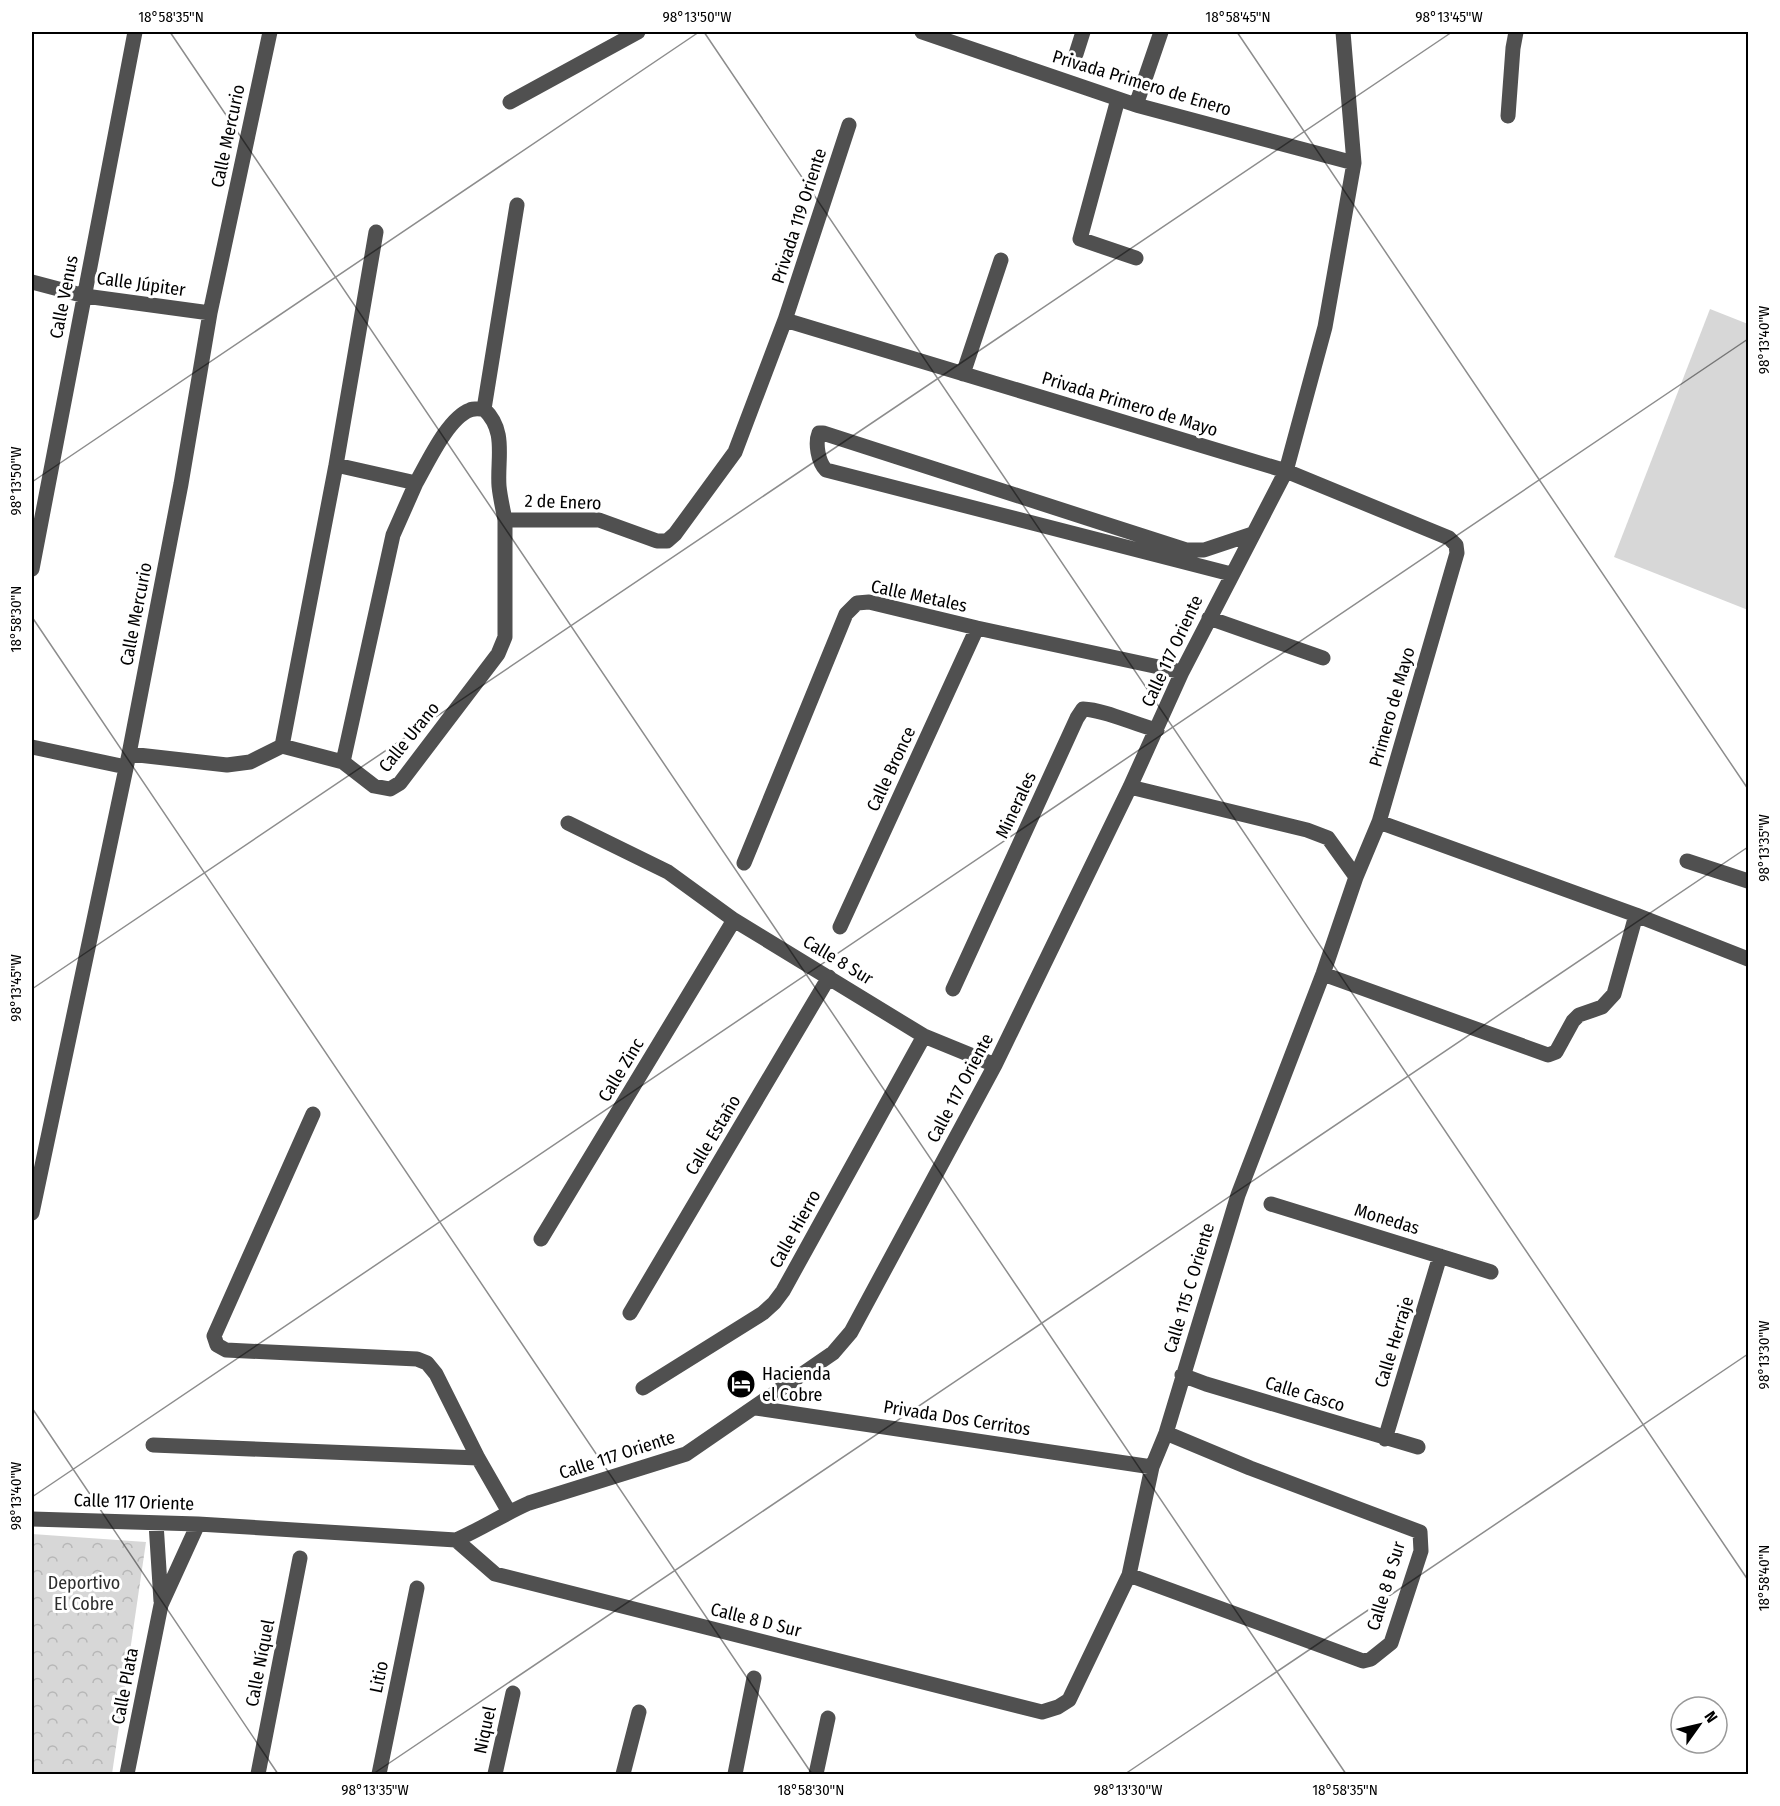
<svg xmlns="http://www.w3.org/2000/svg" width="1780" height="1806" font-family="'Fira Sans Condensed',sans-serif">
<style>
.forest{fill:url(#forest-crowns)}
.pitch{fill:#d7d7d7}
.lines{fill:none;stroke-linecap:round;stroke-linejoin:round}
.minor{stroke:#505050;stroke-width:15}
.ticks{fill:none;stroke:#000;stroke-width:1.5;stroke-opacity:0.45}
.labels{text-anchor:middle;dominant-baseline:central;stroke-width:6;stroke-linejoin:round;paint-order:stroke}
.street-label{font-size:18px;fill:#000;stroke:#fff}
.poi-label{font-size:18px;fill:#000;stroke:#fff;text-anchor:start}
.park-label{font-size:18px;fill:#2e2e2e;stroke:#fff}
.neatline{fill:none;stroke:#000;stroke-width:2}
.ticks-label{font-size:15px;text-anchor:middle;fill:#000}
</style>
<defs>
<pattern id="forest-crowns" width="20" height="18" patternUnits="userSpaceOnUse" patternTransform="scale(1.5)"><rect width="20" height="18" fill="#d7d7d7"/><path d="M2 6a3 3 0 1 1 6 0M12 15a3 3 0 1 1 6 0" fill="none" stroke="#b7b7b7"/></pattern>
</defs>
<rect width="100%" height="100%" fill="#fff"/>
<path class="forest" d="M32 1534 146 1542 112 1774H32Z"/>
<path class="pitch" d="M1710 309 1748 324V610L1614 557Z"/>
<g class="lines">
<path class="minor" d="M922 32 1136 105 1354 163
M1076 54 1083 32
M1118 99 1080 239 1136 258
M510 102 638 32
M1136 105 1161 32
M1508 116 1513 48 1516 32
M32 282 85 296 210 313
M963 374 1001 260
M484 409 517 205
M336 465 416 483C428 462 448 418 470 410 474 408 480 409 484 409 507 431 497 458 499 486 500 497 503 509 505 520H599L657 541H667L675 534 735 452 785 320 849 125
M32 569 135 32
M1231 574 826 470C818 462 815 443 819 433H823L1186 550H1204L1252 534
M1209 618 1323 658
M282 746 336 465 376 232
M32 747 126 767
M129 754 227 765 250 762 282 746 343 762 374 786 390 789 400 783 498 654 505 637V520
M343 762 393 535 416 483
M1130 787 1307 830 1328 838 1356 877
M1379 822 1636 915 1748 959
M568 823 668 872 734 920 924 1036 995 1065
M1687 861 1748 881
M744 863 846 614 857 603 869 602 977 628 1182 672
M840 927 977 628
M1323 974 1548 1055 1556 1052 1573 1021 1579 1015 1602 1007 1614 994 1636 915
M953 989 1077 718 1083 709C1106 710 1133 724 1157 730
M313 1114 214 1336 217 1345 226 1350 417 1359 427 1363 436 1374 478 1458 509 1512
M1271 1204 1491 1272
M32 1213 129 754 181 484 210 313 270 32
M541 1239 734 920
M630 1313 829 977
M1182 1375 1206 1384 1418 1447
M643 1388 763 1313 774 1303 783 1291 924 1036
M756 1408 1152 1467
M1385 1439 1440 1256
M153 1445 478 1458
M32 1519 198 1524 456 1540C481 1529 504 1514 529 1503L686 1454 833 1353 851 1332 995 1065 1130 787 1182 672 1286 471 1325 327 1354 163 1343 32
M156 1523 161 1601
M456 1540 495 1574 1042 1712 1058 1707 1069 1700 1129 1575 1152 1467 1166 1433 1238 1195 1323 974 1356 877 1379 822 1457 553 1456 545 1449 538 1286 471 785 320
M1129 1575 1363 1661 1371 1659 1391 1643 1421 1551 1420 1532 1250 1468 1166 1433
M127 1774 161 1605 198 1524
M258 1774 300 1558
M379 1774 417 1588
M495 1774 513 1693
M623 1774 639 1712
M735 1774 754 1678
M816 1774 828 1718"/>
</g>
<path class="ticks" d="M170 32 1346 1774M704 32 1748 1580M1237 32 1748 789M32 482 699 32M32 617 812 1774M32 989 1452 32M32 1408 278 1774M32 1497 1748 339M373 1774 1748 847M1125 1774 1748 1354"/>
<defs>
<g id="hotel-disc" transform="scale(1.5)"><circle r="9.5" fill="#000" stroke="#fff"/><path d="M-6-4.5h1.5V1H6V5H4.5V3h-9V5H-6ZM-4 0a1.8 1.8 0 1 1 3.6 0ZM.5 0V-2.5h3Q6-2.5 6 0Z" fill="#fff"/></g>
</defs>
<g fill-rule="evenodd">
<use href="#hotel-disc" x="741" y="1384"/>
</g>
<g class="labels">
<g class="street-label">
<text transform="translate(1142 83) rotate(17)">Privada Primero de Enero</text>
<text transform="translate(228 136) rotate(-78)">Calle Mercurio</text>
<text transform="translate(799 216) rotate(-72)">Privada 119 Oriente</text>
<text transform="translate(141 284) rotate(8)">Calle Júpiter</text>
<text transform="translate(64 297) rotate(-79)">Calle Venus</text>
<text transform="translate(1130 404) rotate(17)">Privada Primero de Mayo</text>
<text transform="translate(563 502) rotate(2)">2 de Enero</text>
<text transform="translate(919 596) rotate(12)">Calle Metales</text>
<text transform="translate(136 614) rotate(-79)">Calle Mercurio</text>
<text transform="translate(1172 651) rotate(-65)">Calle 117 Oriente</text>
<text transform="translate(1392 707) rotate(-74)">Primero de Mayo</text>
<text transform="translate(409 737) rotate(-51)">Calle Urano</text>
<text transform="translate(891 769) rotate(-65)">Calle Bronce</text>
<text transform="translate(1016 805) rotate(-65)">Minerales</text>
<text transform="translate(838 960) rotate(31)">Calle 8 Sur</text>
<text transform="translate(621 1070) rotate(-59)">Calle Zinc</text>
<text transform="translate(960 1088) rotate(-62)">Calle 117 Oriente</text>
<text transform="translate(713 1135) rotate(-59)">Calle Estaño</text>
<text transform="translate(1387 1219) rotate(17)">Monedas</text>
<text transform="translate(795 1229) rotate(-61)">Calle Hierro</text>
<text transform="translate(1189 1288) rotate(-73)">Calle 115 C Oriente</text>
<text transform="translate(1394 1342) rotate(-73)">Calle Herraje</text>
<text transform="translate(1305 1394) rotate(17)">Calle Casco</text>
<text transform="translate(957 1418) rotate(9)">Privada Dos Cerritos</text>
<text transform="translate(617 1455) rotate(-18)">Calle 117 Oriente</text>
<text transform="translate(134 1502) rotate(2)">Calle 117 Oriente</text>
<text transform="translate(1386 1586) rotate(-73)">Calle 8 B Sur</text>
<text transform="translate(756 1620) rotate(14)">Calle 8 D Sur</text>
<text transform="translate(260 1663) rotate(-79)">Calle Níquel</text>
<text transform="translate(379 1677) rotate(-78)">Litio</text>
<text transform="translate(125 1686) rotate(-79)">Calle Plata</text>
<text transform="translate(485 1730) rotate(-78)">Niquel</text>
</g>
<g class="poi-label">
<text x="762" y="1374">Hacienda<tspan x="762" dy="21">el Cobre</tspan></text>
</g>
<g class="park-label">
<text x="84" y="1583">Deportivo<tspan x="84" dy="21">El Cobre</tspan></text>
</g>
</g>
<rect width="1780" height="1806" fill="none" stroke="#ffffff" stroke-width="66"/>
<g transform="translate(1699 1725) rotate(56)"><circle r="28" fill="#ffffff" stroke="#999999" stroke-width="1.5"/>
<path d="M0-4.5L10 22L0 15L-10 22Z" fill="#000000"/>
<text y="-9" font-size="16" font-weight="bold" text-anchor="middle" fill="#000000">N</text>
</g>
<rect x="33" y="33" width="1714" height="1740" class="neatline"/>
<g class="ticks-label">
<text x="171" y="22">18°58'35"N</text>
<text x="697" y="22">98°13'50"W</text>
<text x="1238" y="22">18°58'45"N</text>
<text x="1449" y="22">98°13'45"W</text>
<text transform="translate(1764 340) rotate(-90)" y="5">98°13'40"W</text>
<text transform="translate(16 481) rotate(-90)" y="5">98°13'50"W</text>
<text transform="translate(16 619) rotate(-90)" y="5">18°58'30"N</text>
<text transform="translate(1764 848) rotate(-90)" y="5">98°13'35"W</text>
<text transform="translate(16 988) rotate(-90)" y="5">98°13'45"W</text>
<text transform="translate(1764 1355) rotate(-90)" y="5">98°13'30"W</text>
<text transform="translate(16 1496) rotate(-90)" y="5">98°13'40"W</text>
<text transform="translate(1764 1578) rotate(-90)" y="5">18°58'40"N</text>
<text x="375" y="1795">98°13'35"W</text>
<text x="811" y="1795">18°58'30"N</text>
<text x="1128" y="1795">98°13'30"W</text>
<text x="1345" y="1795">18°58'35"N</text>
</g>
</svg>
